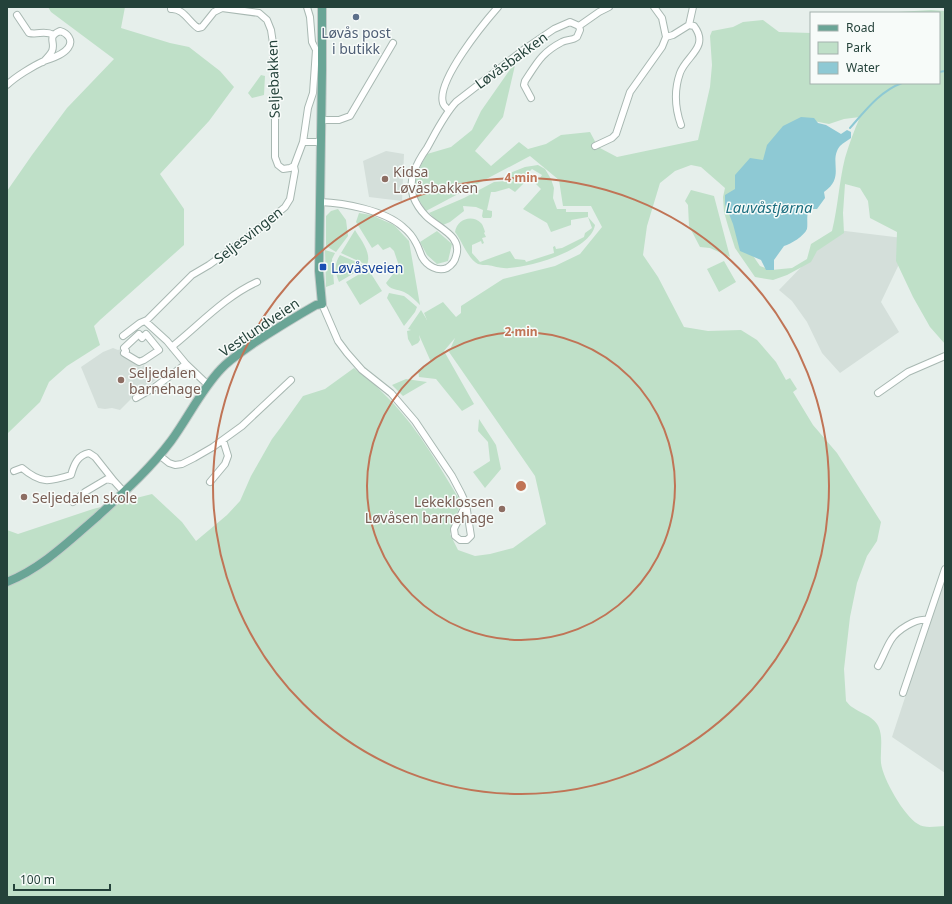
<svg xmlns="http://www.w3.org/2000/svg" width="952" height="904" font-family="'Noto Sans',sans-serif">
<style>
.built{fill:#d4dfda}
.green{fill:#bfe0c8;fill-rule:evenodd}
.water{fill:#8ec9d4}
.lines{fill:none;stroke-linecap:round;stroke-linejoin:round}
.stream{stroke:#8ec9d4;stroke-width:2}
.minor-casing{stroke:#a8b8b2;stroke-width:8}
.major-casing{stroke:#c2cac8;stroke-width:10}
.minor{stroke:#fff;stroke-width:6}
.major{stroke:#6aa596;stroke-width:8}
.ring{fill:none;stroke:#c07456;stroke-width:2}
.service-dot{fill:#5c6f8a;stroke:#f7fbf9;stroke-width:1.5}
.education-dot{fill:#8d6e63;stroke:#f7fbf9;stroke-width:1.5}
.transit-dot{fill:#1a4fb4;stroke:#f7fbf9;stroke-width:1.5}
.labels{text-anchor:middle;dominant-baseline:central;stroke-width:3;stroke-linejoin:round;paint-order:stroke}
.service-label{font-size:14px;fill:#4e5e75;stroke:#f7fbf9}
.street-label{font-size:14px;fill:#24423a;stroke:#f7fbf9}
.education-label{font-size:14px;fill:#785e54;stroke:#f7fbf9;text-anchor:start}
.transit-label{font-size:14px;fill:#164399;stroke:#f7fbf9;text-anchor:start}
.water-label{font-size:15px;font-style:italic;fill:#1c6f80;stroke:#f7fbf9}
.centre{fill:#c07456;stroke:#f7fbf9;stroke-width:2}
.ring-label{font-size:12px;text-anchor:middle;font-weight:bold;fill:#c07456;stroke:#f7fbf9;stroke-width:3;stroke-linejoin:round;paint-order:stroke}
</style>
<rect width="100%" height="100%" fill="#e6efeb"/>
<path class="built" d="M386 151 404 154 402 201 369 197 363 161Z
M837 230 911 239 881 302 899 332 840 373 822 353 807 322 792 301 779 290Z
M113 348 118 350 123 348 136 365 142 367 143 365 162 375 149 385 138 392 120 410 112 408 105 409 98 408 81 367 103 352Z
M945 576V773L892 737Z"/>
<path class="green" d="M48 7H125L121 28 170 43 189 47 220 71 234 87 209 121 160 174 184 209V245L100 320 94 326 100 345 67 366 49 382 40 402 7 434V191L32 155 67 108 114 59 51 12Z
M931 10 945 11V344L930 327 913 297 896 261 897 232 870 218 868 201 860 188 845 184 843 213 844 233 817 251 811 262 787 275 773 280 755 277 735 248 728 226 724 212 723 197 725 188 701 167 691 165 675 171 660 183 647 226 643 255 658 277 684 327 708 331 741 330 757 340 776 362 786 380 790 378 797 389 793 392 813 425 837 453 881 522 877 541 867 556 857 583 850 617 844 669 846 701C848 703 850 706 852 707 860 713 871 715 877 724 884 735 880 750 881 763 883 779 904 816 918 824 925 829 937 826 945 826V897H7V530L18 534 93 509 152 494 182 522 196 541 227 515 240 501 251 476 272 439 281 427 303 396 325 389 354 368C363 376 374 383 382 392 415 423 438 464 461 502L450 534 458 550 475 556 490 554 513 548 546 524 535 476 449 352 455 338 444 351 474 404 462 411 436 379 419 377 418 370 431 362 419 335 420 340 418 343 412 346 408 339 407 331 411 330 408 329 421 310 427 320 424 313 443 302 456 317 461 313V306L503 279 555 266 580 254 602 227 591 206H563L559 180 530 156 426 211 412 189 421 165 427 154 451 147 472 130 481 111 516 61 503 117 475 151 491 166 519 142 528 149 546 144 561 135 590 132 598 147 617 157 698 140 710 87 712 65 710 36 712 31 733 27 743 22 763 20 779 32 811 33V83H939V13H893L898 12ZM860 117C854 131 849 144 845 158 839 182 838 207 832 231L811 244 807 259 792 268 771 270 760 266 737 232 803 119 829 124 844 119Z
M261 75 265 76 264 95 252 98 248 93Z
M538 165 545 169 551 179 554 188 553 198 557 209H566V212H588V217L595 225C591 250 531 267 509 268 502 269 494 266 487 265 485 265 481 265 478 264 468 259 462 241 455 232 457 219 472 214 481 223 483 225 484 229 485 232L484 233 486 237 482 238 484 243 482 244 481 241 472 245V253L480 262 510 251 515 259 525 260 526 262 554 253 553 247 555 246 556 249 562 248 584 237 585 233 592 228 588 217 571 220V225L551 232 547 223 523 209 541 189 536 184 542 175 532 169 522 179 525 182 515 192 509 188 495 192H491L487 210 492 211V216L491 218H483L482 216 483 210 476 207 463 206 464 211 450 222 443 225 435 219 429 213 464 198 494 182 505 181 510 173 525 167Z
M691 190 714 196 730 257 710 248 700 247 689 226 688 205 685 201Z
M338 209 346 220 348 236 336 252 326 246V216L331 211Z
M359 213 371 215 394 225 409 241 420 305C415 300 410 295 404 292 397 289 390 290 386 283L399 266 394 251 390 247 383 250 378 244 372 248 356 222Z
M355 230C361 240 372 253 367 265L341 253Z
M437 231 452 244 448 261 437 264 427 255 420 242Z
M325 250 335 253 332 259 334 284 326 287Z
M340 255 366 266 339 282C335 272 334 264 340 255Z
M724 261 736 282 719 292 707 269Z
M368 269 382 291 360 305 346 282Z
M389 293 404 296 417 307 415 312 404 326 387 298Z
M406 379 427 382 403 396 392 385Z
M479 419 496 445 501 469 485 488 473 472 490 461 488 442 478 431Z"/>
<path class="water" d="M801 117 814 118 818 123 826 125 841 134 847 130 851 132V138C848 140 843 143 840 146 828 161 846 177 824 192L825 198 817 209H809C806 216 808 222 807 229 804 236 791 244 784 246L774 260V270H766L761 260 740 251 733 224 725 204V195L735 189V175L750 158 763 160 767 145 783 126Z"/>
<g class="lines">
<path class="stream" d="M939 72 945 71
M850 128C865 111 880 91 902 83"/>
<g class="minor-casing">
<path id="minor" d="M654 7 662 18 666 37 673 35 689 25 694 26C710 47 686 56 680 73 674 90 675 108 681 125
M171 9C183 8 189 22 198 28L202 27 214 12 222 8 259 13 267 20 271 30 274 50 273 59 275 78V157L278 165 283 169 290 168 294 166
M17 15 29 33C39 35 44 30 54 35
M689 25 693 7
M579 26 599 12 609 7
M7 85C15 77 33 66 44 61 52 58 63 55 68 48 74 40 67 33 60 31 46 37 56 42 52 51 50 55 46 59 43 62
M531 98 524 85 525 81C537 63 541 53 562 42 567 39 572 41 577 37L580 30 579 26
M448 110C447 108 443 105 443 103 436 81 484 23 498 7
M321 120H339L350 116 393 43
M303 142 308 108 313 93 316 50 312 42 310 17 307 7
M595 146 612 138 616 134 630 92 662 47 666 37
M320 202C344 203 384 210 403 227 408 231 413 237 416 243 419 248 420 253 422 257 427 266 438 272 447 268 452 265 455 261 456 256 463 236 438 228 426 216 420 210 416 204 413 196 411 189 411 179 414 172 417 163 422 155 427 148 436 132 444 115 456 102L526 48 554 29 570 22 579 26
M322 304 338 341 347 353 362 370 391 393 415 421 452 476 461 493 466 504 471 536 467 540H460L455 536 454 529 466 504
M145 321 167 341 186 364 208 385
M139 334 142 338 146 334 159 350 144 360 139 362 124 353 126 351 124 348Z
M123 336 140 323 147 320 192 275 209 265 255 232 285 207 290 199 295 171 294 166 303 142H321
M173 348 174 345C201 323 226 296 257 282
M878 393 908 372 945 356
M136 398 155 387 186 364
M159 455 169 463 175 465 182 464 194 458 213 447 242 426 291 380
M14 471 22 468C41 484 49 482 71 475 74 464 78 455 89 453L95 457 114 481
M210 482 225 464 228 456 223 440
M73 502 85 492 107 479 114 481 124 492
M878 666C883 657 886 648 891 640 897 630 916 618 927 620
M903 693 945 569"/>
</g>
<g class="major-casing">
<path id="major" d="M7 582C42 568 69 541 97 517 123 493 150 469 171 441 188 418 201 390 221 369 230 359 243 351 254 343 274 330 295 317 316 305L322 304 319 271 322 70V7"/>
</g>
<use href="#minor" class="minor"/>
<use href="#major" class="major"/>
</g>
<g class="ring">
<circle cx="521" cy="486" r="154"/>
<circle cx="521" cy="486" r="308"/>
</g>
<circle class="service-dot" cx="356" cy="17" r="4"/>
<g class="education-dot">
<circle cx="385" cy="179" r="4"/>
<circle cx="121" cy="380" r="4"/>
<circle cx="24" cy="497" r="4"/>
<circle cx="502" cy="509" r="4"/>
</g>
<rect class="transit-dot" x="319" y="263" width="8" height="8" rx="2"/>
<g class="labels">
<g class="service-label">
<text x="356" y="32">Løvås post<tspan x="356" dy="16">i butikk</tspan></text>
</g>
<g class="street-label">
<text transform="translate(511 60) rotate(-36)">Løvåsbakken</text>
<text transform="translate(273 79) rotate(-92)">Seljebakken</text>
<text transform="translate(248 235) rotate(-38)">Seljesvingen</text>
<text transform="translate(259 327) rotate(-34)">Vestlundveien</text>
</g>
<g class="education-label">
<text x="393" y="171">Kidsa<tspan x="393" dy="16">Løvåsbakken</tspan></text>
<text x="129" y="372">Seljedalen<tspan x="129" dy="16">barnehage</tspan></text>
<text x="32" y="497">Seljedalen skole</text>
<text x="494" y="501" text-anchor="end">Lekeklossen<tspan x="494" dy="16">Løvåsen barnehage</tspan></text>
</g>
<g class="transit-label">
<text x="331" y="267">Løvåsveien</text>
</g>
<g class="water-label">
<text x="769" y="207">Lauvåstjørna</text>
</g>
</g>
<circle cx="521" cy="486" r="6" class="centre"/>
<g class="ring-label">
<text x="521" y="182">4 min</text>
<text x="521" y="336">2 min</text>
</g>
<rect width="952" height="904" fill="none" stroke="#24423a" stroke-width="16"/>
<rect x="810" y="12" width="130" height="72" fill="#f7fbf9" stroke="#a3b1ad"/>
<rect x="818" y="25" width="20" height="6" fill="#6aa596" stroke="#a3b1ad"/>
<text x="846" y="32" font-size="12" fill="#24423a">Road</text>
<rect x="818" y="42" width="20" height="12" fill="#bfe0c8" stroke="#a3b1ad"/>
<text x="846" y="52" font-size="12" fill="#24423a">Park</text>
<rect x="818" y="62" width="20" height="12" fill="#8ec9d4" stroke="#a3b1ad"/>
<text x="846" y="72" font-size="12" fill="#24423a">Water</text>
<path d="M14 884v6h96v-6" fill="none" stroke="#24423a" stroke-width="2"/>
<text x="20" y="884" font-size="12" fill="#24423a" stroke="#f7fbf9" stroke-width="3" paint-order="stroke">100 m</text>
</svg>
